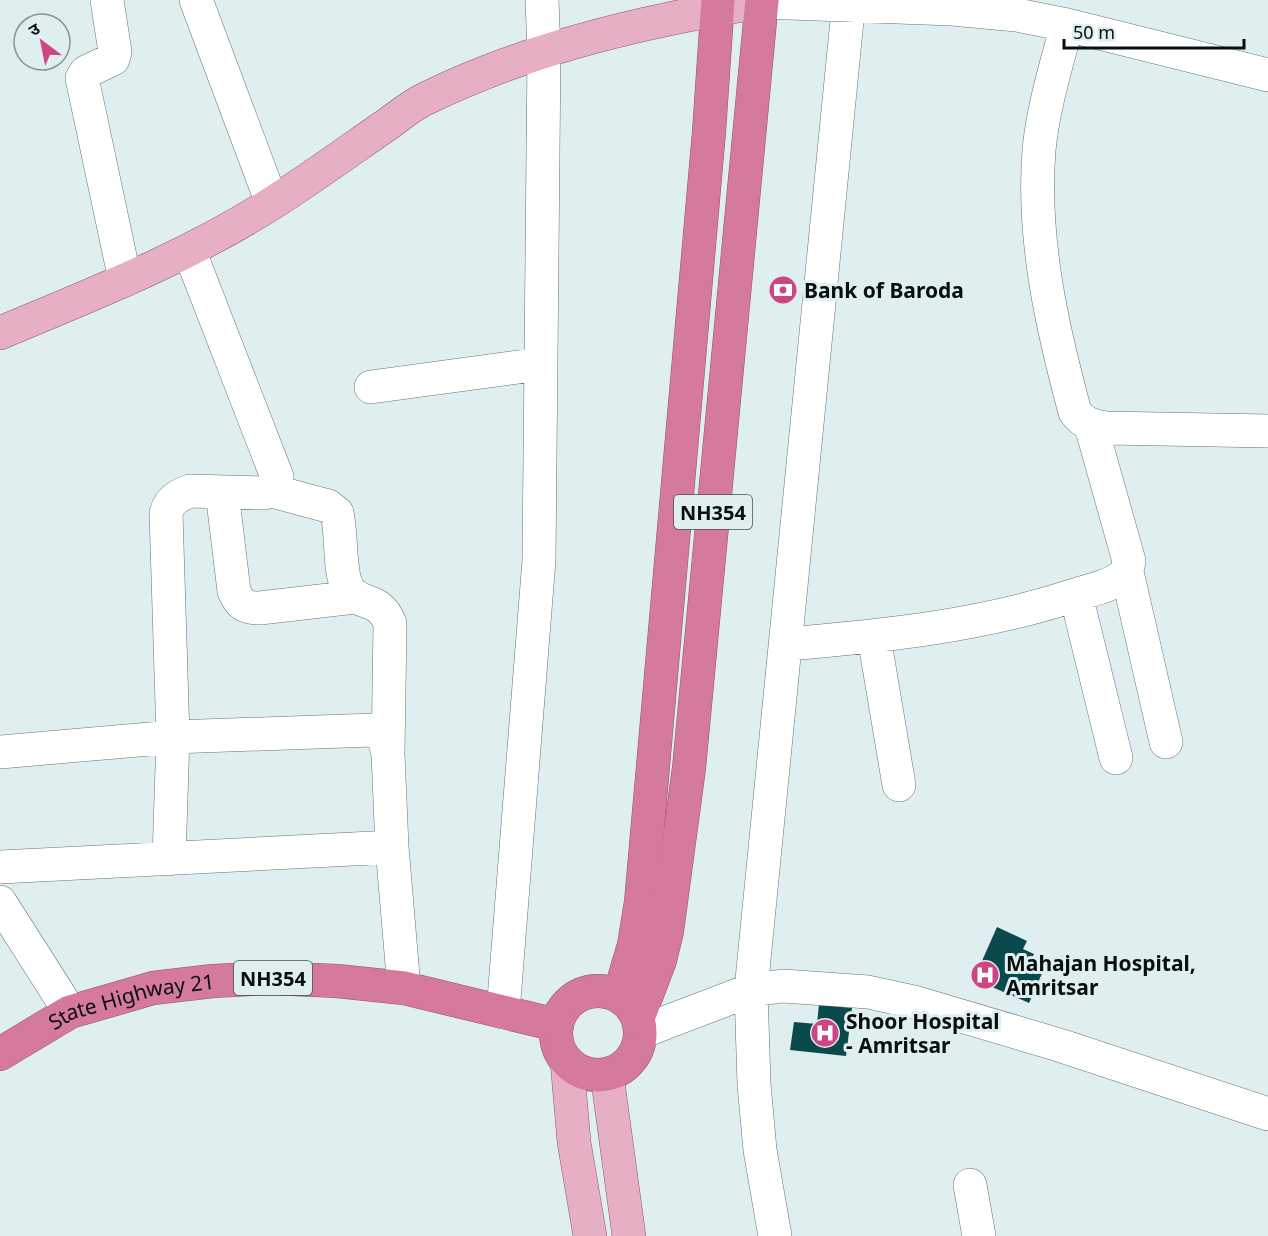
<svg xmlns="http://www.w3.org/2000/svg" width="1268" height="1236" font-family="'Noto Sans','Noto Sans Devanagari',sans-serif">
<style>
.building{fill:#0a4a4c}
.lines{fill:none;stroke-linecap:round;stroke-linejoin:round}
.minor-casing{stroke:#677474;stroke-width:34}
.major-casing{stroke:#8e546b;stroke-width:34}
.highway-casing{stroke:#8e546b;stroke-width:34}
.minor{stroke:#fff;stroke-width:33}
.major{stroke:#e6afc4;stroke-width:33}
.highway{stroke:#d67a9d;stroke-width:33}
.labels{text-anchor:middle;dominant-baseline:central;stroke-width:6;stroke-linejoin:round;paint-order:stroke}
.shield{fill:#dfeeee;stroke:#495151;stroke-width:1.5}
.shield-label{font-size:20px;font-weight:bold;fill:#090e0e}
.poi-label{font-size:21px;font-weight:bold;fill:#090e0e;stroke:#dfeeee;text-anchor:start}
.street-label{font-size:21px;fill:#090e0e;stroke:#dfeeee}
</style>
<rect width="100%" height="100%" fill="#dfeeee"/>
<path class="building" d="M997 927 1027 941 1023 949 1034 954 1030 963 1044 969 1029 1003 974 979Z
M819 1004 852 1008 846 1056 790 1050 794 1022 817 1024Z"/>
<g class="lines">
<g class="minor-casing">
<path id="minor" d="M107 0 115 52 113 59 86 72 82 78 125 280
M196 0 272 203
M762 2 952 9 1017 15 1067 25 1268 75
M1067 25C1056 66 1043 108 1039 150 1032 239 1052 327 1075 412 1084 424 1093 426 1107 428L1268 431
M371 387 541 364
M272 491 328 506 337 513C342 534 339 566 346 584 356 609 379 593 390 624L388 754
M222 492 234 591C240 605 245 608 260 608L355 597
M1127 572 1166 742
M1076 595 1116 758
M874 637 899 785
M786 644C884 636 981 626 1075 595 1090 590 1113 586 1125 574 1128 570 1128 565 1129 561L1091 426
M0 752 173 737 373 730 384 738 388 754 392 847 404 988
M169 859 173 737 166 513C170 500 177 496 190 491L265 493 272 491 277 486V477L189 250
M0 867 392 847
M0 902 70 1012
M503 1012 539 560 544 52 542 0
M641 1032 751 990 783 986 868 992 914 1002 1059 1045 1268 1114
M970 1185 979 1236
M775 1236 760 1150 754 1084 751 990 849 0"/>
</g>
<g class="major-casing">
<path id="major" d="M0 333C93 294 188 257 274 202 310 179 346 153 382 128 397 118 411 105 427 98 532 47 647 20 762 2
M567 1062 574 1142 590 1236
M607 1075 629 1236"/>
</g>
<g class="highway-casing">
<g id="highway">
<circle cx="598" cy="1033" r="42"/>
<path d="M619 996 634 945 641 902 709 132 718 0"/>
<path d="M638 1018 660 960 667 931 689 768 762 0"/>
<path id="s1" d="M0 1054 70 1012 153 988 213 981 270 978 337 981 404 988 557 1025"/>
</g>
</g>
<use href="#minor" class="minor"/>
<use href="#major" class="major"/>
<use href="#highway" class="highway"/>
</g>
<defs>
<g id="bank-disc" transform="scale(1.5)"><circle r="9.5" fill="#cd4582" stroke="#dfeeee"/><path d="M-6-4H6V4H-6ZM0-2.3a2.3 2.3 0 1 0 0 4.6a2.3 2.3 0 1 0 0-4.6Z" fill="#fff"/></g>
<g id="hospital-disc" transform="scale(1.5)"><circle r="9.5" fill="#cd4582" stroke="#dfeeee"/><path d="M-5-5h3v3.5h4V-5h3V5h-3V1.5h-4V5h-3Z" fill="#fff"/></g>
</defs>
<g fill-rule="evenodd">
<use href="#bank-disc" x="783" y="290"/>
<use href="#hospital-disc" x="985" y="975"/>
<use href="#hospital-disc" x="825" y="1033"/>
</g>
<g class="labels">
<g class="shield">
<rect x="674" y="495" width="78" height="34" rx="4.5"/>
<rect x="234" y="961" width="78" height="34" rx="4.5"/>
</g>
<g class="shield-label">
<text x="713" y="512">NH354</text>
<text x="273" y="978">NH354</text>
</g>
<g class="poi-label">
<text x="804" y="290">Bank of Baroda</text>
<text x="1006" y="963">Mahajan Hospital,<tspan x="1006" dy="24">Amritsar</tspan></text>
<text x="846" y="1021">Shoor Hospital<tspan x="846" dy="24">- Amritsar</tspan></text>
</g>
<g class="street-label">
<text stroke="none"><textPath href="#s1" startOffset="144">State Highway 21</textPath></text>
</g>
</g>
<g transform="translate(42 42) rotate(328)"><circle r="28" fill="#dfeeee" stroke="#899494" stroke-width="1.5"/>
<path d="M0-4.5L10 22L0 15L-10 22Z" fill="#cd4582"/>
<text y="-9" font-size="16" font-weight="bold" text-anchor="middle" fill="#090e0e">उ</text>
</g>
<path d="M1064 39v9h180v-9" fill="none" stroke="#090e0e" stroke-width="3"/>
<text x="1073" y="39" font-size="18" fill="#090e0e" stroke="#dfeeee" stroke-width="4.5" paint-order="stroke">50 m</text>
</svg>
